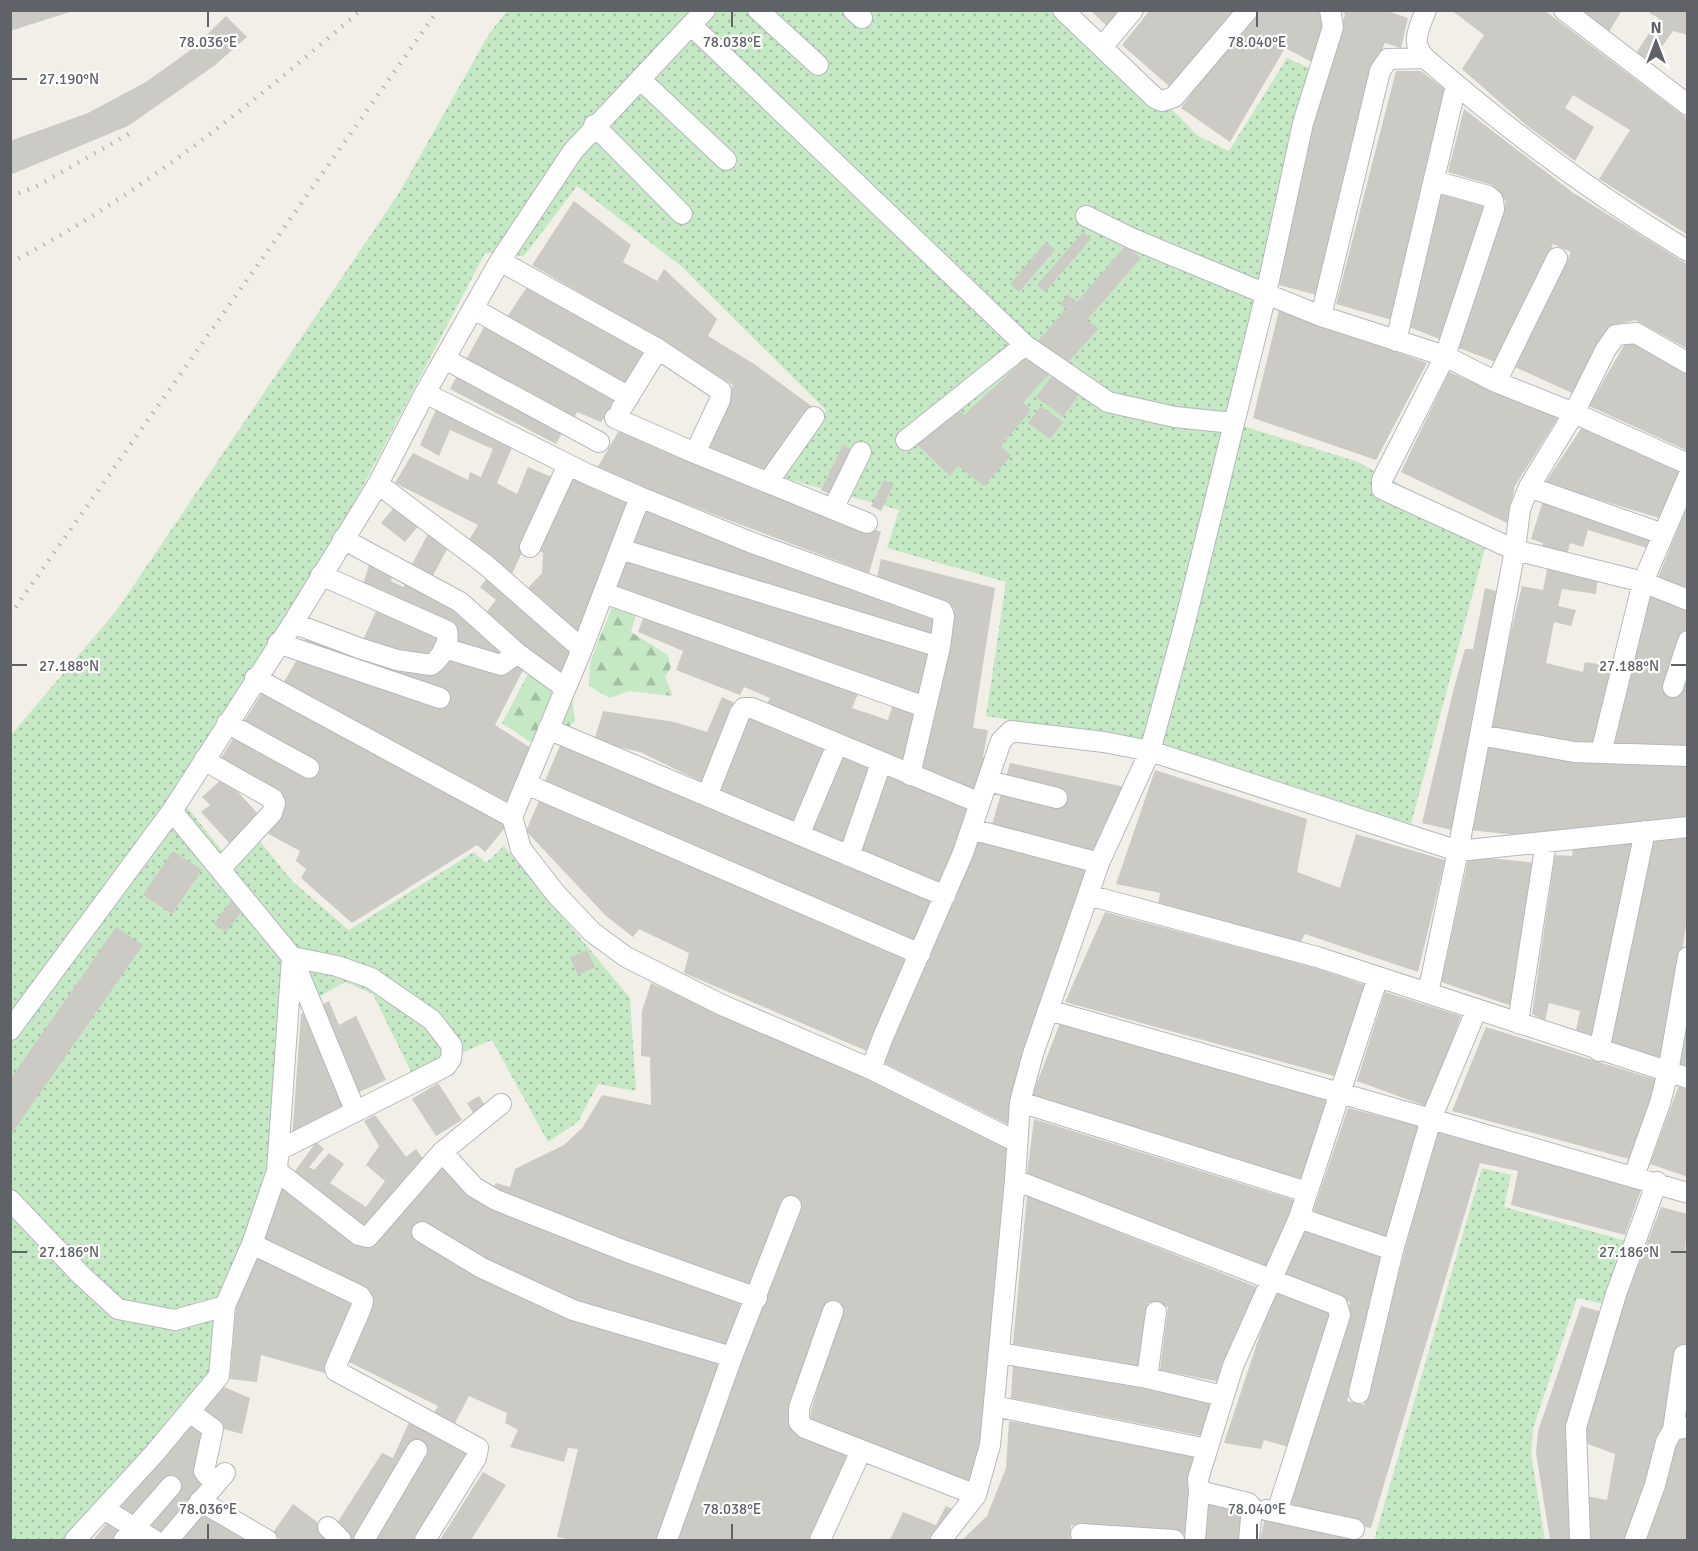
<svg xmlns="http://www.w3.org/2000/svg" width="1698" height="1551" font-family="Signika,sans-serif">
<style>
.grass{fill:url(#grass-dots)}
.forest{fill:url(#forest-firs)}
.building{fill:#cccac5}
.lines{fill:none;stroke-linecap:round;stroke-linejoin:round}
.minor-casing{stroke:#b5b8bc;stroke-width:22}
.minor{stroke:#fff;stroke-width:20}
.rail{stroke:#b6b7b8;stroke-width:4.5;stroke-dasharray:1.5 8;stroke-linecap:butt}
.ticks{fill:none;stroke:#5f6368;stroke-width:2}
.ticks-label{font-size:15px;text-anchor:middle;fill:#5f6368;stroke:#fff;stroke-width:4.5;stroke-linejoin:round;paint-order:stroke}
</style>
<defs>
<pattern id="grass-dots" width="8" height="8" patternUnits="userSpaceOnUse" patternTransform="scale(1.5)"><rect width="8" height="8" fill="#c5e8c5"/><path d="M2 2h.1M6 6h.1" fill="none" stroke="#a3c0a4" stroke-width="1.8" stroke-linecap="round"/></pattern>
<pattern id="forest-firs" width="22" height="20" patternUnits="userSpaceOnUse" patternTransform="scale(1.5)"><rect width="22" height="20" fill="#c5e8c5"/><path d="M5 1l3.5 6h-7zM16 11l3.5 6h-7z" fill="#a3c0a4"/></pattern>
</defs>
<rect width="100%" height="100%" fill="#f1efe8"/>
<path class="grass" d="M507 11H1075L1198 136 1229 151 1287 58 1316 71 1298 120 1228 407 1246 427 1358 462 1489 533 1411 824 1170 746 986 716 1006 582 887 548 899 510 783 478 826 410 681 266 577 186 524 256 485 253 337 536 173 790 233 864 259 840 293 882 349 930 474 852 486 863 504 846 630 998 636 1091 598 1084 578 1122 548 1142 492 1040 412 1074 373 994 345 982 296 1010 281 1170 231 1308 224 1379 86 1540H11V735L117 610 399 193 489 34Z
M1482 1168 1511 1175 1504 1207 1630 1242 1607 1305 1577 1298 1533 1428 1531 1453 1545 1540H1374Z"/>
<path class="forest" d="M613 605 636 614 631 632 668 655 671 667 665 677 673 696 629 691 610 698 589 686 590 662Z
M529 672 572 697 575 721 553 741 533 744 502 723Z"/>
<path class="building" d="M10 10H73V11L10 31Z
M1090 10H1125L1110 29Z
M1150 10H1234L1170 87 1122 45Z
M1258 10H1325L1327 26 1316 64 1285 48 1230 142 1181 108 1220 54Z
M1342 10H1385L1408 18 1401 48 1385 43 1374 67 1320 296 1279 285 1312 122 1345 15Z
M1451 10H1544L1688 119V235L1599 179 1630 130 1573 95 1565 108 1594 127 1575 161 1526 125 1462 69 1484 35Z
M1581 10H1622L1609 32Z
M1651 10H1688V35L1673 31 1650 63 1636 53 1659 18 1649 13Z
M226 16 247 37 214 66 128 126 10 175V141L88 113 146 82 192 49Z
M1396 71H1421L1446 90 1392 320 1336 304Z
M1464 109 1572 192 1688 265V349L1635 320 1611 326 1574 394 1515 367 1571 252 1553 244 1496 362 1456 347 1506 202 1492 185 1448 172Z
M1440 194 1487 207 1442 340 1409 327Z
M574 201 631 245 623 262 657 281 664 269 717 319 708 336 754 364 814 408 766 470 709 450 733 385 660 339 532 265Z
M1083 232 1091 239 1045 292 1037 285Z
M1046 242 1055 250 1019 292 1010 284Z
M1126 245 1141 258 1087 320 1098 329 1064 367 1036 343 1066 309 1060 304 1068 294 1077 302Z
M527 287 650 351 628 387 505 320Z
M1279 310 1427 363 1376 460 1253 418Z
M485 325 617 398 601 422 577 412 573 420 465 362Z
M1627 340 1688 373V451L1589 406Z
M1028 356 1049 373 1023 403 1031 410 1001 446 1011 456 984 486 958 466 950 476 916 443 958 411 964 415Z
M459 372 565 427 556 444 450 389Z
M1055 372 1081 392 1063 417 1036 397Z
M1449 372 1559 416 1515 486 1507 523 1401 472Z
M438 405 513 445 497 483 517 494 528 467 556 479 512 574 469 540 478 525 395 483 413 453 468 480 470 472 481 477 493 449 450 430 439 456 420 445Z
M1041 406 1063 422 1050 439 1028 423Z
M621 427 881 532 869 573 596 470Z
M1582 427 1679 470 1662 519 1545 483Z
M843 445 855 451 833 496 821 490Z
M569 474 633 499 580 639 526 590 542 573 543 553 537 549Z
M884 480 894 484 881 511 871 506Z
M1543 501 1654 534 1650 549 1588 530 1583 547 1570 543 1567 556 1541 549 1543 543 1531 539Z
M397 504 421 523 405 542 381 523Z
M644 504 937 614 931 636 630 546Z
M1688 504V592L1657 580Z
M430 530 451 542 431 579 410 568Z
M626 556 933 650 921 699 613 590Z
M371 559 394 570 391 581 403 587 409 579 452 604 505 650 499 659 452 644 362 587Z
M881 559 995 588 973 728 988 730 983 757 989 759 979 796 918 773 954 608 876 581Z
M1548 565 1598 576 1596 594 1562 589 1558 606 1576 610 1571 626 1554 622 1546 663 1583 672 1585 662 1617 667 1598 745 1488 728 1522 586 1543 590Z
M490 575 575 649 562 679 485 614 496 600 480 587Z
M1485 588 1500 592 1456 831 1422 823 1454 688 1465 649H1473Z
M1648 591 1688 606V623L1667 691 1688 664V749L1614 746Z
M378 607 443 634 432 660 362 642Z
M644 616 860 689 852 708 888 720 894 701 919 709 906 765 766 705 770 698 744 687 740 695 676 670 683 651 638 632Z
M309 634 391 664 436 674 447 655 518 664 524 668 495 725 534 750 509 807 281 687 299 656 446 705 450 696 303 645Z
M264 690 509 823 485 852 477 845 352 923 301 878 306 869 296 861 300 851 265 832 286 802 219 761Z
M722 697 737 704 706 784 640 752 594 741 603 711 674 722 707 732Z
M747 714 828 748 797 826 715 791Z
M1486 742 1688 761V821L1545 838 1469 830Z
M561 743 936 898 917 945 543 786Z
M840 753 873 766 846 848 807 832Z
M1010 763 1125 787 1094 855 991 828Z
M1155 770 1307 819 1297 872 1340 888 1356 834 1445 860 1418 972 1305 934 1300 944 1158 904 1160 893 1116 884Z
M885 772 974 808 941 888 857 852Z
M224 777 261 817 231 845 201 812 210 805 202 797Z
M541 796 910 960 867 1051 684 973 689 953 639 929 633 937 606 916 526 831Z
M1688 835V913L1665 1059 1606 1042 1649 839Z
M979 837 1092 867 1009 1125 882 1062Z
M1634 840 1595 1036 1576 1030 1580 1011 1549 1003 1545 1021 1532 1014 1555 855 1572 856 1573 847Z
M173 851 202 870 172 914 143 895Z
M1469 856 1537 863 1515 1007 1441 982Z
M233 898 245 907 226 932 214 924Z
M1105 912 1312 967 1365 985 1334 1076 1065 1002Z
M116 927 143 945 10 1136V1080Z
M587 950 595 967 578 975 570 958Z
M651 983 870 1078 1012 1144 982 1447 973 1484 810 1422 811 1411 842 1306 830 1302 790 1419 853 1455 815 1540H677L738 1359 753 1291 492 1191 496 1183 510 1187 515 1169 564 1145 583 1127 602 1095 651 1105 650 1057 641 1056 642 1011Z
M1385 992 1461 1016 1428 1107 1357 1081Z
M329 1001 339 1025 356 1016 386 1080 355 1094 318 1007Z
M309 1010 348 1108 292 1138 301 1014Z
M1686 1017H1688V1068L1679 1065Z
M1060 1023 1327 1098 1302 1179 1032 1096Z
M1486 1027 1657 1080 1629 1159 1452 1111Z
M438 1083 462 1120 436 1136 412 1099Z
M1679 1085 1688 1088V1177L1650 1164Z
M479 1096 485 1105 473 1113 467 1103Z
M1348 1108 1420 1126 1388 1239 1313 1212Z
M375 1115 406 1157 416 1149 425 1162 368 1231 293 1174 316 1142 324 1149 309 1167 314 1170 329 1153 344 1164 330 1183 366 1207 385 1181 366 1165 379 1146 364 1121Z
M1034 1119 1297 1201 1269 1267 1027 1174Z
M1436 1132 1642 1187 1625 1235 1511 1205 1518 1171 1480 1163 1371 1528 1286 1509 1350 1302 1283 1278 1305 1230 1382 1256 1347 1401 1364 1405Z
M443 1161 471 1191 742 1300 726 1349 480 1271 725 1360 662 1540H575L557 1537 578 1449 568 1448 564 1462 510 1447 518 1430 505 1423 507 1413 469 1396 454 1425 433 1415 438 1406 349 1362 372 1306 369 1296 261 1241 283 1182 369 1244Z
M1027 1196 1259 1288 1220 1382 1160 1370 1168 1307 1148 1303 1140 1366 1013 1344Z
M1661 1207 1688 1214 1685 1250 1688 1251V1351L1629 1540H1589L1586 1496 1607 1500 1615 1454 1580 1441 1620 1312Z
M255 1257 358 1303 325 1373 261 1355 257 1382 230 1379 236 1308Z
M1275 1289 1335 1311 1292 1448 1264 1440 1261 1449 1224 1443Z
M1581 1306 1605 1313 1571 1426 1577 1540H1550L1536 1453 1538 1431Z
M1013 1363 1146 1389 1213 1403 1202 1436 1011 1398Z
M224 1387 250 1398 242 1434 220 1428 201 1412Z
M410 1420 472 1454 419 1540H349L335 1526 382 1453 393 1458Z
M1009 1421 1199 1454 1189 1534 1071 1525 1070 1540H962L987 1516 1006 1468Z
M194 1422 207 1431 211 1483 162 1540 116 1512Z
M1679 1433 1688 1434V1540H1641Z
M483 1472 506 1485 471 1540H440Z
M1205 1499 1247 1510 1243 1540H1202Z
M293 1504 316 1521 333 1540H282L272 1534Z
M946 1506 957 1511 935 1540H890L903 1512 936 1525Z
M201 1509 258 1540H174Z
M1265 1517 1365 1540H1260Z
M110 1520 126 1529 117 1540H93Z"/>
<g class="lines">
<g class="minor-casing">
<path id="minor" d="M758 10 818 65
M853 10 862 18
M1063 10 1155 98 1162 101 1174 97 1248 10
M1426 10C1419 28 1410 43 1425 58 1508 130 1594 195 1688 251
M1564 10 1688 105
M692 26 1025 345 1108 402 1175 417 1233 423
M1103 46 1133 10
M641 80 726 160
M594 125 682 214
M1434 181 1488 196 1493 200 1494 209 1445 356 1382 480V489L1515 550 1643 582 1688 600
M1086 216 1133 239 1266 294 1321 316 1445 356 1496 382 1574 413 1688 464
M500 261 658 349 721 391 720 400 695 453
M474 309 629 397
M1321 316 1380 71 1388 59 1425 58
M1396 341 1456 85
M445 359 599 442
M1496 382 1557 258
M425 393 585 473 640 497 750 542 942 611 944 616 940 647 910 775
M621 409 658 349
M615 418 695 453 867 523
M906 440 1025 345
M768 482 814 417
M378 484 486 565 582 649
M1529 487 1663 534
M833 509 861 452
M343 539 460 602 517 653 565 688
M530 547 568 465
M620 549 940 647
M604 593 925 707
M293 623 359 648 397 660 431 665C441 658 450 643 447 631L321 575
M278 643 440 698
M444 648 501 665 517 653
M255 678 512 817 521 849 556 894 592 932 626 957 722 1005 871 1069 1017 1142
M1673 687 1688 641
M227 723 309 768
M548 729 945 896
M1480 735 1574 752 1688 756
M1601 753 1643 582 1688 477
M204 760 273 799 275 803 272 813 221 868
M988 781 1057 798
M526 784 920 954
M707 796 740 713 744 708H752L980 803
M172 811 292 957 355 1110
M512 817 582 649 640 497
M971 829 1099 863
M799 835 837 745
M849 856 881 763
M1088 895 1317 957 1688 1078
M1428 993 1458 851 1515 550 1520 509 1529 487 1574 413 1606 349 1616 335 1636 333 1688 363
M1048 1010 1431 1119 1393 1250
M1476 1011 1431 1119 1688 1193
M1518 1023 1546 842
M10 1030 172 811 293 623 378 484 425 393 500 261 573 151 705 10
M1599 1051 1645 831
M871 1069 883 1037 963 853 1001 741 1011 731 1104 742 1150 751 1458 851 1688 827
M1020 1102 1307 1192
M279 1150 446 1066 451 1059 452 1046 432 1020 371 978 337 966 292 957
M442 1152 474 1187 496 1200 625 1251 757 1298
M277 1171 359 1235 368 1237 442 1152 501 1104
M1634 1176 1660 1103 1668 1072 1688 957
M1015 1180 1337 1305 1340 1315 1277 1512
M10 1200 82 1276 118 1309 175 1320 225 1306 252 1244 277 1171 292 957
M1299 1218 1393 1250 1359 1393
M422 1232 482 1268 573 1310 732 1357
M252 1244 360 1296 363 1301 361 1308 335 1368 336 1371 478 1448 476 1458 425 1540
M833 1311 799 1408V1422L805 1428 976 1495
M999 1353 1147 1378 1223 1396
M1147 1378 1156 1312
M994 1406 1207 1449
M190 1412 213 1429 204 1471 207 1475 220 1479
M1673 1430 1684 1355
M200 1501 267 1540
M104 1509 154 1540
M1266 1510 1354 1529
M328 1527 341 1540
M1081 1534 1174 1540
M75 1540 153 1455 219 1376 225 1306
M124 1540 171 1486
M168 1540 225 1473
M364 1540 417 1450
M667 1540 732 1357 791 1206
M820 1540 861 1451
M941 1540 976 1495 990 1445 1015 1180 1020 1102 1033 1054 1099 863 1150 751 1183 630 1266 294 1303 123 1333 27 1330 10
M1195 1540 1199 1491
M1249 1540 1252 1507 1248 1503 1199 1491 1198 1479 1233 1366 1299 1218 1378 977
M1580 1540 1576 1427 1616 1294 1657 1182
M1635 1540 1655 1485 1666 1442 1673 1430 1688 1427"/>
</g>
<use href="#minor" class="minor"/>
<path class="rail" d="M10 197 39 185 132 132
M10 263C139 196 251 105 361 10
M10 615 438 10"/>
</g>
<path class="ticks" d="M208 12V27M732 12V27M1257 12V27M12 79H27M12 665H27M1671 665H1686M12 1252H27M1671 1252H1686M208 1524V1539M732 1524V1539M1257 1524V1539"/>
<g class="ticks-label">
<text x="208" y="47">78.036°E</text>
<text x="732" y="47">78.038°E</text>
<text x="1257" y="47">78.040°E</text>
<text x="69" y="84">27.190°N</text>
<text x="69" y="671">27.188°N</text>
<text x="1629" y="671">27.188°N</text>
<text x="69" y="1257">27.186°N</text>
<text x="1629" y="1257">27.186°N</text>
<text x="208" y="1514">78.036°E</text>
<text x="732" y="1514">78.038°E</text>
<text x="1257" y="1514">78.040°E</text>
</g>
<rect width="1698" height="1551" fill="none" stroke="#5f6368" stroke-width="24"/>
<g transform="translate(1656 42)" stroke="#ffffff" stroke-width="4.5" paint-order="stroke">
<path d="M0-4.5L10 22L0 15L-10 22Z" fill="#5f6368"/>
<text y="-9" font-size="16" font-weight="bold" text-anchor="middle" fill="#5f6368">N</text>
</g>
</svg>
